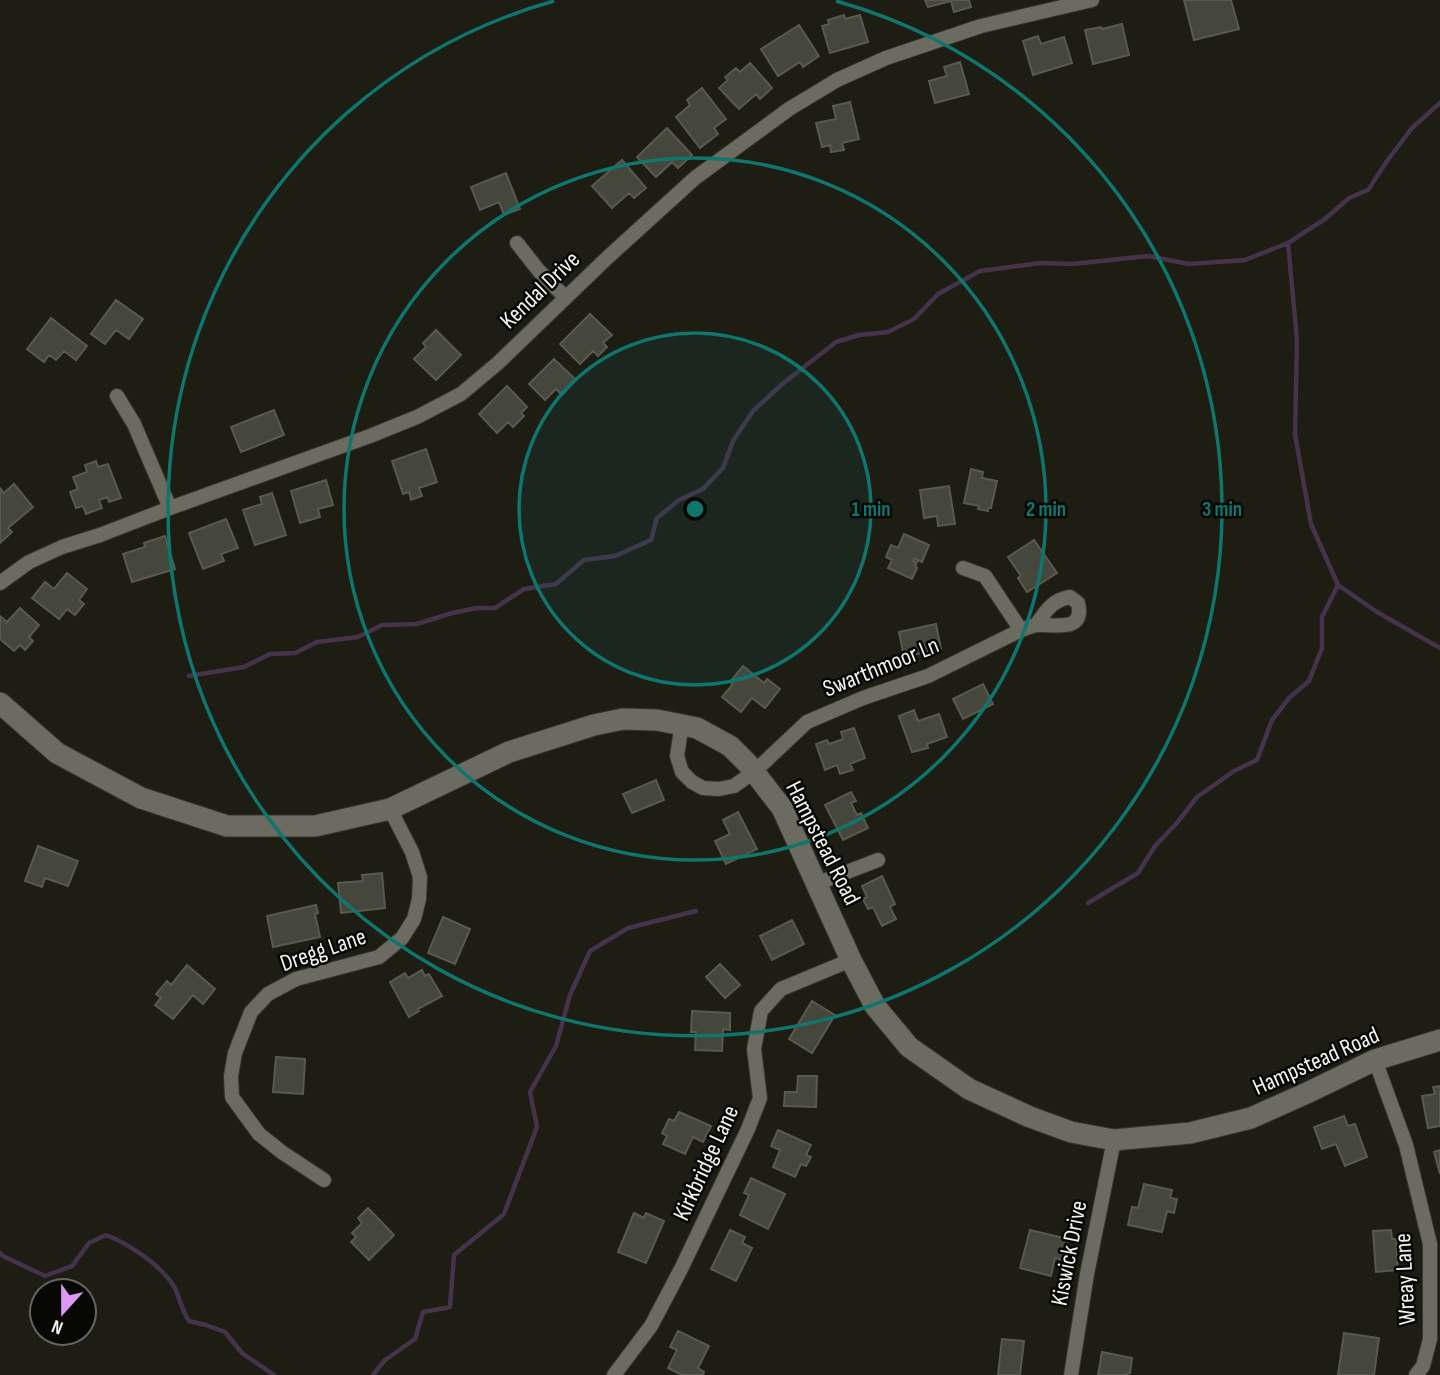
<svg xmlns="http://www.w3.org/2000/svg" width="1440" height="1375" font-family="'Sofia Sans Condensed',sans-serif">
<style>
.lines{fill:none;stroke-linecap:round;stroke-linejoin:round}
.stream{stroke:#44334a;stroke-width:4.5}
.building{fill:#45463c;stroke:#59594f;stroke-width:2}
.street-casing{stroke:#363631;stroke-width:16}
.secondary-casing{stroke:#363631;stroke-width:23}
.street{stroke:#6b6b61;stroke-width:14}
.secondary{stroke:#6b6b61;stroke-width:21}
.ring{fill:none;stroke:#0f766e;stroke-width:3.5}
.labels{text-anchor:middle;dominant-baseline:central;stroke-width:5;stroke-linejoin:round;paint-order:stroke}
.street-label{font-size:24px;fill:#f3f4ee;stroke:#070704}
.centre{fill:#0f766e;stroke:#070704;stroke-width:3.5}
.ring-label{font-size:21px;text-anchor:middle;font-weight:bold;fill:#0f766e;stroke:#070704;stroke-width:5;stroke-linejoin:round;paint-order:stroke}
</style>
<rect width="100%" height="100%" fill="#1d1d14"/>
<g class="lines">
<path class="stream" d="M1338 585 1377 612 1440 648
M189 676 244 667 270 654 295 653 317 642 358 637 382 625 417 624 452 613 477 608H495L524 589 556 584 584 560 615 556 651 540 657 518 679 500 703 489 723 468 733 441 753 411 781 385 836 342 859 335 888 332 914 319 938 294 980 271 1040 263 1072 264 1148 256 1189 264 1245 260 1288 243 1325 219 1349 198 1368 190 1387 161 1412 128 1440 103
M1088 903 1138 873 1155 846 1176 824 1197 797 1234 771 1257 760 1272 720 1289 698 1309 681 1322 648V617L1338 585 1311 524 1295 434 1297 340 1288 243
M0 1253 3 1256 45 1276 72 1266 89 1243 106 1235C127 1243 161 1265 173 1285 180 1296 180 1308 189 1321L206 1325 225 1332 242 1353 274 1375
M373 1375 385 1360 415 1339 423 1312 450 1307 454 1255 504 1214 537 1127 530 1092 556 1046 570 995 590 951 628 928 696 911"/>
</g>
<path class="building" d="M925 0H969L971 7 954 12 951 1 928 7Z
M1184 0H1231L1239 29 1194 40Z
M844 15 845 19 860 15 868 42 830 53 822 26 829 24 828 20Z
M1122 24 1129 55 1093 64 1085 30 1101 27 1102 29Z
M799 25 819 56 803 67 800 62 778 76 761 49Z
M1038 36 1041 44 1064 37 1072 63 1033 75 1023 41Z
M960 62 969 94 935 103 929 81 947 76 944 67Z
M750 63 772 88 760 99 756 94 739 109 719 88 728 80 725 77 736 68 740 72Z
M702 88 726 119 714 128 718 134 700 148 676 117 690 105 687 100Z
M850 102 859 139 842 143 844 150 831 152 830 145 822 147 816 123 836 119 833 106Z
M667 128 692 155 678 168 672 162 656 177 637 157Z
M622 160 646 188 634 198 629 193 612 208 592 186Z
M506 173 520 209 504 215 499 202 480 210 471 187Z
M116 300 143 319 129 339 116 330 105 344 91 334Z
M590 314 612 335 603 343 607 347 598 356 593 351 580 364 560 344Z
M51 318 87 346 76 360 64 351 56 360 49 355 44 362 27 349Z
M436 330 461 355 436 380 414 359 426 347 423 343Z
M554 359 576 380 562 395 556 389 545 400 529 384Z
M507 386 527 407 521 413 524 416 513 427 508 422 497 433 479 414Z
M274 410 284 435 241 452 231 427Z
M426 449 437 482 419 488 422 496 411 500 409 492 403 494 392 461Z
M96 461 98 467 108 464 121 498 109 502 107 497 99 500 102 508 86 514 83 506 76 508 70 492 78 489 73 477 87 472 85 465Z
M971 469 983 472 982 478 997 481 991 508H988V511L978 509 979 506 964 503Z
M326 480 333 505 318 509 320 517 300 523 291 491Z
M14 484 33 507 8 528 12 532 0 543V488L4 493Z
M949 486 955 524 938 526 937 516 924 518 920 490Z
M272 493 286 535 255 545 243 510 262 504 260 497Z
M226 519 238 548 221 554 224 561 203 569 189 533Z
M904 534 929 545 922 562 914 558 913 561 917 562 915 566 917 568 912 579 888 568 892 560 886 557 891 545 898 548Z
M165 536 175 569 132 582 123 554 145 547 144 543Z
M1034 540 1057 573 1027 592 1018 578 1021 576 1008 557Z
M67 573 87 589 79 600 84 604 75 615 67 609 59 619 32 598 45 582 54 589Z
M20 608 39 625 29 637 33 641 25 650 20 645 14 651 0 639V616L7 622Z
M936 624 941 649 904 657 899 632Z
M743 666 764 683 767 679 780 689 765 708 752 698 741 712 722 697 733 684 730 682Z
M983 684 993 704 963 719 953 699Z
M914 710 918 721 939 714 947 737 927 744 928 748 912 752 899 716Z
M854 728 865 758 850 764 853 770 840 774 837 765 825 770 816 744 827 740 829 744 843 739 841 732Z
M656 780 664 800 632 813 623 794Z
M851 792 856 801 851 803 857 815 861 813 868 828 843 840 825 805Z
M738 812 757 849 726 864 715 841 730 834 723 820Z
M38 846 78 861 68 886 45 878 42 887 25 881Z
M382 873 385 908 341 913 338 883 363 881 362 875Z
M882 876 895 904 890 907 896 919 882 926 873 907 868 909 863 899 867 897 862 886Z
M316 905 318 913 315 914 320 937 273 947 267 916Z
M443 917 470 929 455 964 428 953Z
M792 920 804 944 772 960 760 936Z
M720 964 740 985 725 998 706 977Z
M187 965 215 989 203 1004 193 995 173 1019 155 1005 161 998 156 994 167 981 171 985Z
M422 970 425 976 429 974 442 996 418 1009 419 1011 409 1017 390 982 405 973 408 978Z
M812 1001 835 1015 812 1053 789 1039Z
M692 1011 730 1013V1030L723 1029 722 1051 695 1050 696 1032H691Z
M276 1057 305 1059 303 1094 273 1092Z
M798 1076H817L816 1107 784 1106 785 1092H797Z
M1440 1086V1126L1428 1128 1422 1096 1435 1094 1433 1087Z
M679 1112 711 1126 703 1142 693 1137 685 1154 663 1144 667 1136 662 1133 669 1119 674 1121Z
M1344 1116 1348 1126 1355 1124 1367 1157 1345 1166 1336 1144 1322 1149 1314 1127Z
M778 1130 811 1145 806 1155 811 1157 806 1166 801 1164 795 1177 773 1167 780 1150 771 1146Z
M1440 1150V1174L1434 1152Z
M751 1178 785 1194 768 1229 740 1215 749 1195 744 1193Z
M1144 1184 1172 1190 1170 1198 1177 1199 1174 1213 1167 1211 1162 1232 1128 1225 1132 1207 1138 1208Z
M368 1208 394 1235 369 1260 351 1242 356 1237 352 1233 362 1223 358 1218Z
M634 1213 644 1218 646 1213 664 1221 646 1263 618 1252Z
M730 1230 745 1237 742 1243 752 1248 736 1281 711 1269Z
M1030 1230 1068 1239 1063 1260 1055 1258 1051 1276 1020 1268Z
M1391 1230 1392 1239H1396L1398 1270 1376 1272 1373 1231Z
M678 1331 709 1346 698 1368 704 1372 703 1375H682L668 1368 677 1350 670 1347Z
M1344 1333 1379 1338 1374 1375H1338Z
M1002 1339 1024 1341 1020 1375H998Z
M1102 1352 1132 1358 1130 1373 1125 1375H1098Z"/>
<g class="lines">
<g class="street-casing">
<path id="street" d="M517 243 539 271 565 297
M117 396 134 424 170 508
M963 568 985 576 1021 630
M0 583 29 562 62 547 100 535 170 508 370 436 417 417 461 394 498 363 607 258 695 178 789 109 837 80 886 58 981 26 1092 0
M682 724 677 756 682 772 692 782 703 788 719 789 734 786 755 771 807 722 863 698 928 676 1021 630C1027 628 1033 625 1038 625 1055 624 1085 633 1078 603L1070 597C1052 600 1046 611 1036 625
M816 884 878 860
M1375 1060 1406 1145 1430 1244V1339L1423 1366 1416 1375
M324 1180 283 1153 259 1134 232 1097 231 1076 235 1053 251 1012 268 994 296 979 379 957 402 938 414 919 419 899 420 877 412 852 390 809
M614 1375 651 1326 681 1269 748 1129 760 1098 754 1049 761 1011 781 989 851 960
M1071 1375 1087 1274 1114 1140"/>
</g>
<g class="secondary-casing">
<path id="secondary" d="M0 703 57 753 141 798 227 826H315L390 809 509 752 594 725 623 719 657 720 697 728 730 746 748 764 782 808 851 960 875 1006 909 1047 969 1089 1030 1117 1071 1132 1114 1140 1190 1133 1251 1118 1309 1092 1375 1060 1440 1040"/>
</g>
<use href="#street" class="street"/>
<use href="#secondary" class="secondary"/>
</g>
<circle cx="695" cy="509" r="176" fill="#0f766e" fill-opacity=".12"/>
<g class="ring">
<circle cx="695" cy="509" r="176"/>
<circle cx="695" cy="509" r="351"/>
<path d="M836 1A527 527 0 1 1 554 1"/>
</g>
<g class="labels">
<g class="street-label">
<text transform="translate(540 290) rotate(-44)">Kendal Drive</text>
<text transform="translate(881 667) rotate(-22)">Swarthmoor Ln</text>
<text transform="translate(823 843) rotate(63)">Hampstead Road</text>
<text transform="translate(323 950) rotate(-19)">Dregg Lane</text>
<text transform="translate(1316 1061) rotate(-24)">Hampstead Road</text>
<text transform="translate(706 1163) rotate(-65)">Kirkbridge Lane</text>
<text transform="translate(1069 1253) rotate(-79)">Kiswick Drive</text>
<text transform="translate(1405 1279) rotate(-93)">Wreay Lane</text>
</g>
</g>
<circle cx="695" cy="509" r="10" class="centre"/>
<g class="ring-label">
<text x="871" y="516">1 min</text>
<text x="1046" y="516">2 min</text>
<text x="1222" y="516">3 min</text>
</g>
<g transform="translate(63 1312) rotate(201)"><circle r="33" fill="#070704" stroke="#656662" stroke-width="2"/>
<path d="M0-5L12 26L0 18L-12 26Z" fill="#dc99f4"/>
<text y="-10" font-size="19" font-weight="bold" text-anchor="middle" fill="#f3f4ee">N</text>
</g>
</svg>
